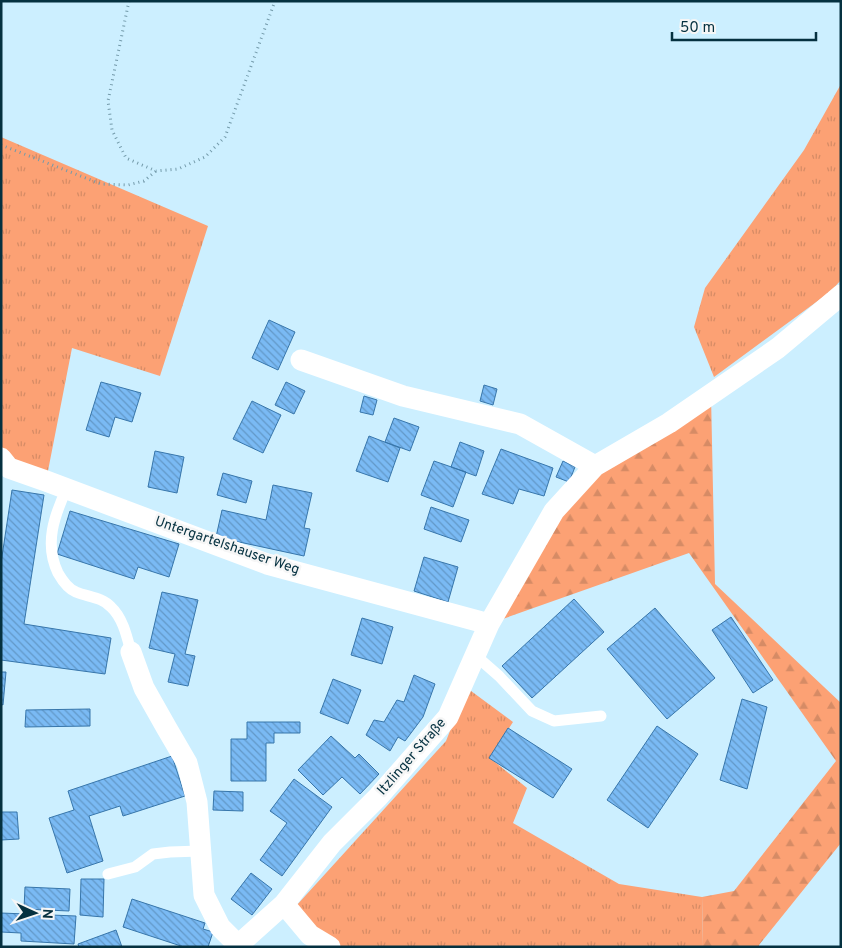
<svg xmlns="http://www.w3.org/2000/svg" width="842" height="948" font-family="Overpass,sans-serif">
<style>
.grass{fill:url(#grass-tufts)}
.forest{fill:url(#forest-firs)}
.building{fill:url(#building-back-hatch);stroke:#3776ab}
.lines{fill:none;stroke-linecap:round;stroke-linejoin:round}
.path{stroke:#739aaa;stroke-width:3;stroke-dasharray:1 4;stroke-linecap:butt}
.lane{stroke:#fff;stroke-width:11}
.street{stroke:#fff;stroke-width:21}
.labels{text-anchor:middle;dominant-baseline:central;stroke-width:5;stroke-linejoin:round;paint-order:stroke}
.street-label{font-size:14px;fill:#053140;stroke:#f6f6f6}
</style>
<defs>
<pattern id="grass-tufts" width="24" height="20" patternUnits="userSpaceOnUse" patternTransform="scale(1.25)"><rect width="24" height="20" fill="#fca174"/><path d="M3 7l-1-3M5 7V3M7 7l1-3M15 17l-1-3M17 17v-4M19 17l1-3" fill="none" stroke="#d68b65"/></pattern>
<pattern id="forest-firs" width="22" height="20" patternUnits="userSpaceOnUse" patternTransform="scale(1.25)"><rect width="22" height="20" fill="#fca174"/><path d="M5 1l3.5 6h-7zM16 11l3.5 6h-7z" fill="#d68b65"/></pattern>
<pattern id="building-back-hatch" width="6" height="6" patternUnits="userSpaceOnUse" patternTransform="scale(1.25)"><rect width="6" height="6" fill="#7abaf4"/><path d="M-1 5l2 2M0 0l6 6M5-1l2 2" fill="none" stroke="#6298c7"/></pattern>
</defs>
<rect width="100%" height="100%" fill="#ccefff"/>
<path class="grass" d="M841 84V280L830 292 714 377 694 327 705 288 804 150Z
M1 137 208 226 160 376 72 348 46 481 1 458Z
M467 688 513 722 490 758 527 788 513 823 619 884 702 897 703 947H342L317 934 296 906 446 741Z"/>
<path class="forest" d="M711 395 715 584 841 703V843L759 945V947H703L702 897 734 891 836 761 689 553 497 621 565 485Z"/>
<path class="building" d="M269 320 295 332 278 370 252 358Z
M101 382 141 393 132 422 115 417 109 437 86 430Z
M286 382 305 391 294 414 275 405Z
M484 385 497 389 493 405 480 401Z
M364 396 377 400 373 415 360 412Z
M252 401 281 415 263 453 233 439Z
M394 418 419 427 410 451 385 442Z
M369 436 400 448 388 482 356 471Z
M460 442 484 451 476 476 451 467Z
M501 449 553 468 544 496 519 489 513 504 482 494Z
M155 451 184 457 177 493 148 487Z
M434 461 466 472 453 507 421 495Z
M563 461 575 467 569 482 556 477Z
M223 473 252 481 246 503 217 495Z
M273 485 312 493 304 528 310 529 304 556 216 537 222 510 266 520Z
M12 490 44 495 24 624 111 638 105 674 1 660V563Z
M431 507 469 520 461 542 424 529Z
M70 511 179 544 169 577 138 567 134 579 57 554Z
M424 557 458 567 448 602 414 591Z
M162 592 198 600 185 654 195 656 188 686 168 682 175 654 149 648Z
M574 599 604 632 532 698 502 666Z
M655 608 715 678 667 719 607 649Z
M731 617 773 680 753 693 712 630Z
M362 618 393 627 382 664 351 655Z
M1 672H6L3 705 1 704Z
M414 675 435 684 423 717 405 741 398 737 390 751 366 735 374 720 384 722 397 700 404 702Z
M333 679 361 690 348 724 320 713Z
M742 699 767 707 747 789 720 780Z
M90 709V726L25 727 26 710Z
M247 722H300V733H274V743H266V781H231V739H247Z
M657 726 698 754 648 828 607 800Z
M508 728 572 769 553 798 489 758Z
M331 736 355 758 359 754 379 774 360 794 342 777 323 795 298 770Z
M172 756 185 796 123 816 120 806 89 816 103 861 67 873 49 818 74 810 68 791Z
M294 779 332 807 282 876 260 860 287 823 270 811Z
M214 791 243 792V811L213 810Z
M1 812H17L19 839 1 840Z
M251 873 272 889 252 915 231 899Z
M81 879H104L103 917 80 915Z
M25 887 70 889 69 911 24 909Z
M132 899 205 923 203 929 213 932 208 947H184L123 927Z
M1 913 76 916 74 944 21 941V933L1 932Z
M116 930 122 947H79L78 944Z"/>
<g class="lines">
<path class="path" d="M129 1 108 101 112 130 126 158 156 171 178 169 205 157 225 137 275 1
M1 145 101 184 128 185 144 181 156 171"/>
<path class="lane" d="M67 488C54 516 44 544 58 573 62 580 68 589 76 592 88 597 102 597 111 607 123 618 127 637 131 652
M475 655 499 676 532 711 554 721 601 716
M108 874 135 867 153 854 170 852 200 851"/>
<path class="street" d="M301 360 403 396 520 424 595 466
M1 458 9 468 46 481 267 564 489 624
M131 652 144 688 166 727 187 763 197 802 204 895 220 927 240 947
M284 904 310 935 330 947
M236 947 284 904 332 843 378 797 448 717 489 624 554 511 595 466 669 423 778 348 841 295"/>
</g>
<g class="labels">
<g class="street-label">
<text transform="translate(227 546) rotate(19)">Untergartelshauser Weg</text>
<text transform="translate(412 757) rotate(-49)">Itzlinger Straße</text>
</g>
</g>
<rect width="842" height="948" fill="none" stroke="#053140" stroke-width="5"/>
<g transform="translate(35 913) rotate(93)" stroke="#f6f6f6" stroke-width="4" paint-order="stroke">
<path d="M0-4L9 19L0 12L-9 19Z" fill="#053140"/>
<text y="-8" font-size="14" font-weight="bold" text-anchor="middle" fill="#053140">N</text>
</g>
<path d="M672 32v8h144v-8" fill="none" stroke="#053140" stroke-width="2.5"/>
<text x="680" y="32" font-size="15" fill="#053140" stroke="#f6f6f6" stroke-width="4" paint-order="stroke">50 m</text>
</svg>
